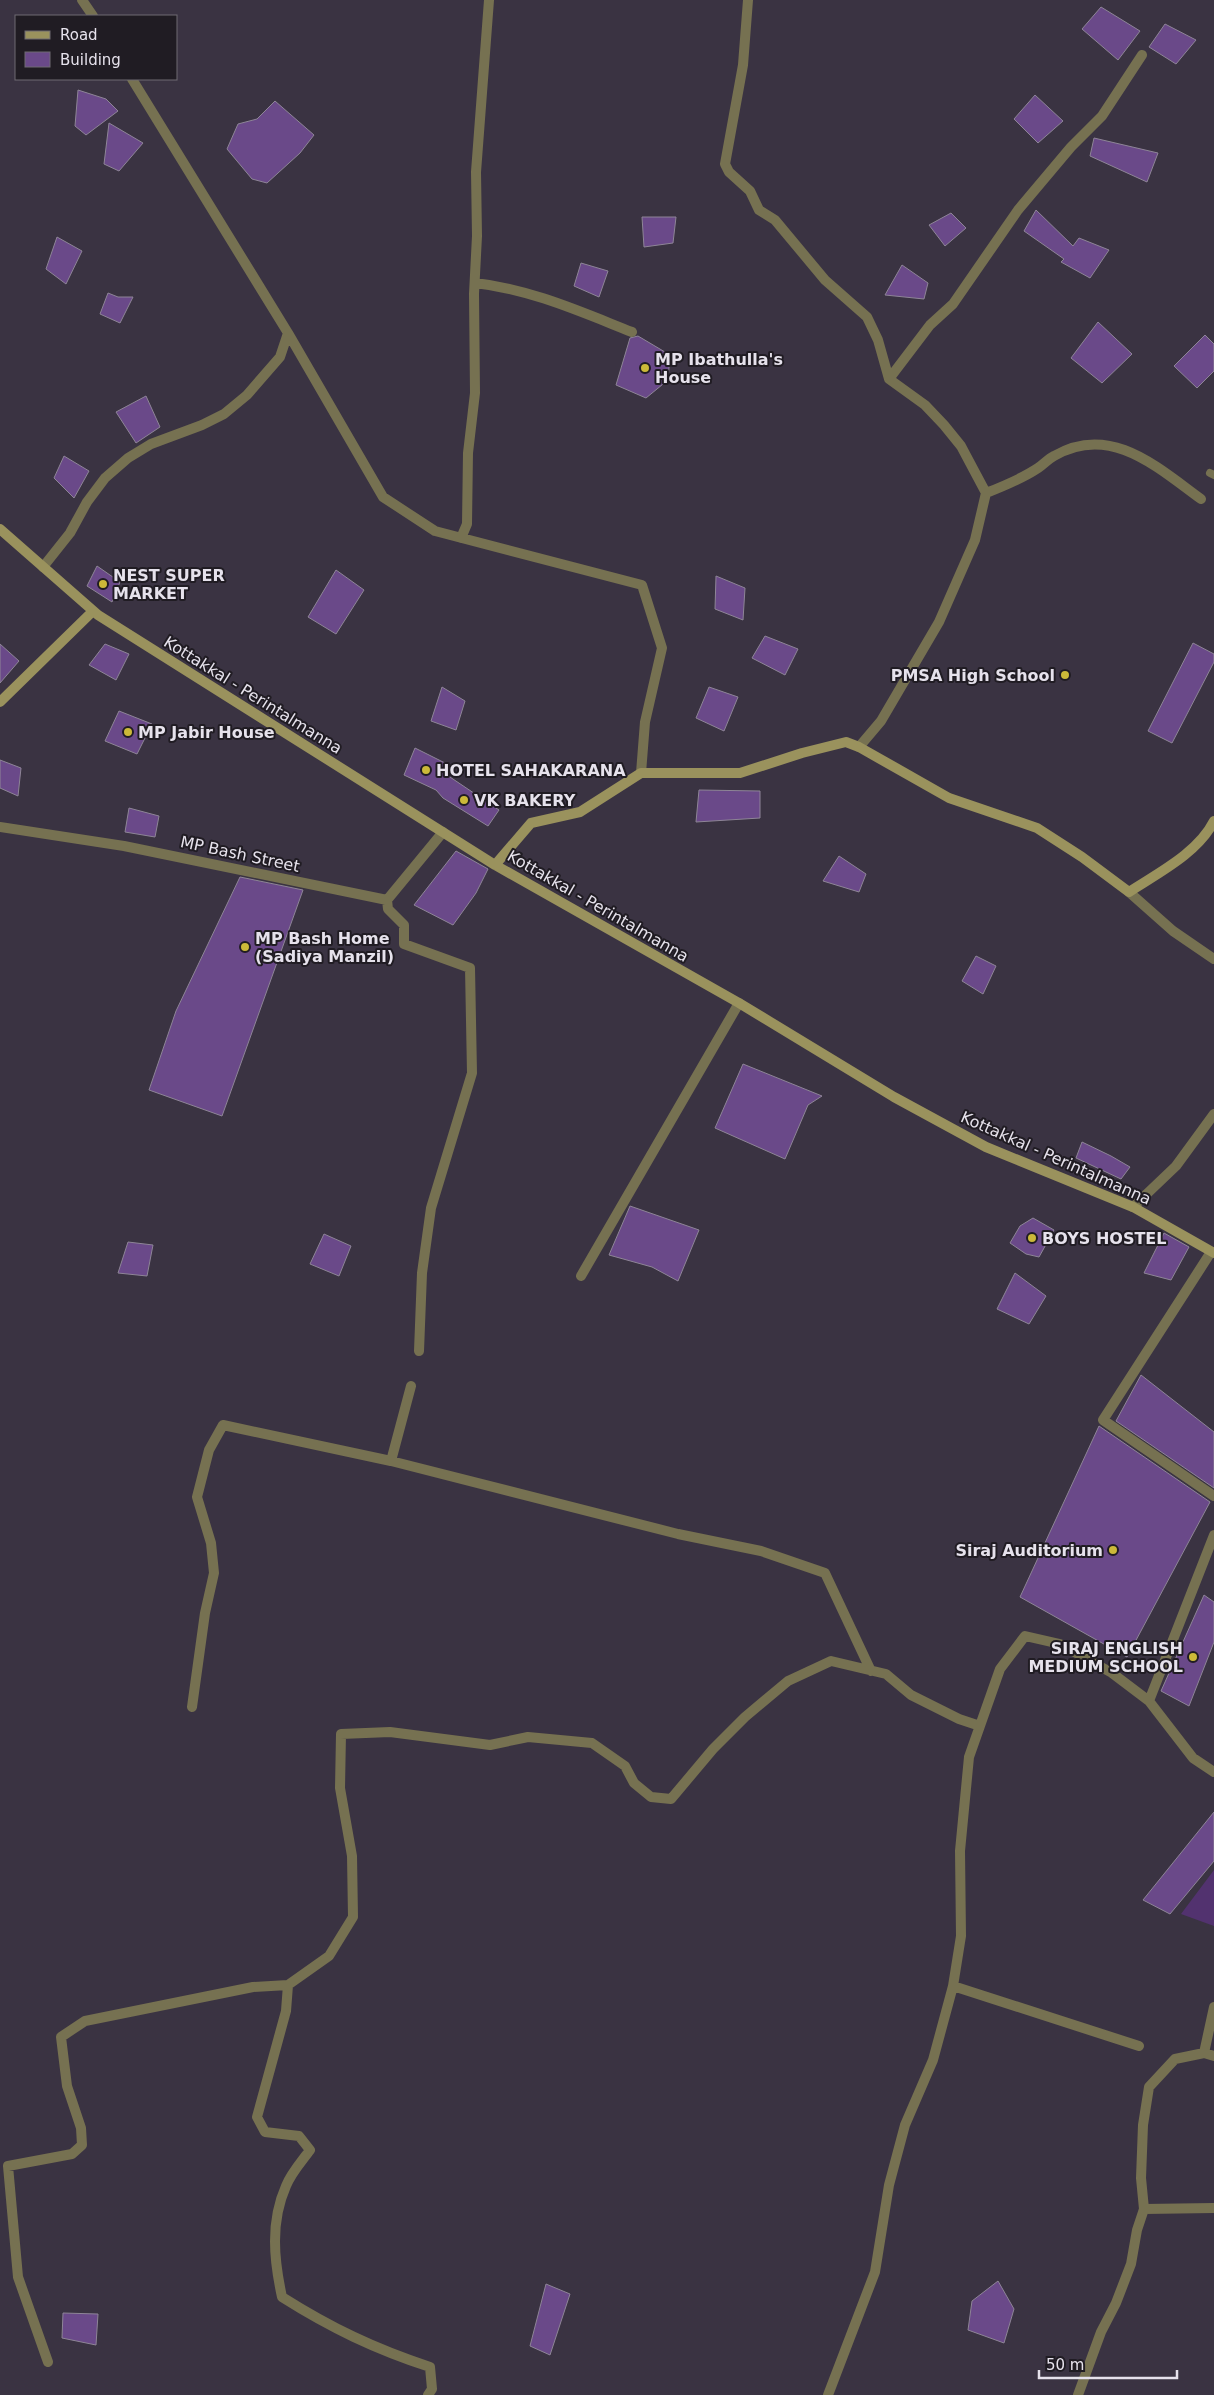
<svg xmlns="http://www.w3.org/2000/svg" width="1214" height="2395" font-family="'DejaVu Sans',sans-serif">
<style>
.green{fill:#52326f}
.building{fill:#6a4989;stroke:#8e8597}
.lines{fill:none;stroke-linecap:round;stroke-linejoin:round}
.lane{stroke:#767151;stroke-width:8}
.street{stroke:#767151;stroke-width:10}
.secondary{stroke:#9a925d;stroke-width:10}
.poi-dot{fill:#ccb939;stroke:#201c23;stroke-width:2}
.labels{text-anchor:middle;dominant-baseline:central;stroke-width:4;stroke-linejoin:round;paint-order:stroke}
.poi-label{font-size:16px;font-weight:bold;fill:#e6e2ec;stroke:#201c23;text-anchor:start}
.street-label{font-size:16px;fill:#e6e2ec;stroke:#201c23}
</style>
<rect width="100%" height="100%" fill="#3a3342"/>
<path class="green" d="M1214 1870V1926L1181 1914Z"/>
<path class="building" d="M1101 7 1140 31 1118 60 1082 29Z
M1165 24 1196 40 1176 64 1149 47Z
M78 90 106 99 118 111 86 135 75 126Z
M1035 95 1063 121 1038 143 1014 119Z
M275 101 314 135 300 153 267 183 252 179 227 149 238 124 257 119Z
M109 123 143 143 119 171 104 164Z
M1094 138 1158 153 1147 182 1090 156Z
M1036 210 1073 246 1079 238 1109 250 1090 278 1061 262 1064 259 1024 231Z
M951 213 966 228 945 246 929 225Z
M642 217H676L673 243 644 247Z
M57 237 82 251 66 284 46 269Z
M581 263 608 271 599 297 574 286Z
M902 265 928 283 924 299 885 295Z
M108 293 118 297H133L120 323 100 314Z
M1098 322 1132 354 1102 383 1071 358Z
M1205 335 1214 344V371L1197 388 1174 366Z
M638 336 670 355 668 380 646 398 616 385 630 338Z
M146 396 160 427 136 443 116 412Z
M64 456 89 471 74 498 54 478Z
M97 566 120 582 112 602 87 586Z
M336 570 364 590 336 634 308 617Z
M716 576 745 588 743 620 715 609Z
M765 636 798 649 785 675 752 658Z
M1193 643 1214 654V662L1172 743 1148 731Z
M0 644 19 661 0 683Z
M105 644 129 654 116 680 89 665Z
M442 687 465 701 456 730 431 721Z
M709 687 738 697 724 731 696 718Z
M119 711 152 724 137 754 105 741Z
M415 748 451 766 444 773 499 810 488 826 443 798 436 790 404 775Z
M0 760 21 768 18 796 0 788Z
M699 790 760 791V818L696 822Z
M129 808 159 816 155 837 125 832Z
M456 851 488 869 476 893 453 925 414 905Z
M839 856 866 874 859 892 823 881Z
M240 877 303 890 222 1116 149 1090 176 1011Z
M976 956 996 966 983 994 962 981Z
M743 1064 822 1096 808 1105 785 1159 715 1128Z
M1082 1142 1111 1156 1130 1167 1121 1179 1076 1158Z
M630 1206 699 1230 678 1281 652 1267 609 1255Z
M1033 1218 1054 1230 1039 1257 1026 1254 1010 1243 1020 1226Z
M1164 1233 1189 1247 1171 1280 1144 1273Z
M324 1234 351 1246 339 1276 310 1264Z
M128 1242 153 1245 147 1276 118 1273Z
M1015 1273 1046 1296 1029 1324 997 1309Z
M1141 1375 1214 1432V1488L1116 1421Z
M1099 1426 1210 1502 1127 1657 1020 1597Z
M1204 1595 1214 1602V1642L1189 1706 1161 1691Z
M1214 1812V1861L1170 1914 1143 1900Z
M998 2281 1014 2309 1004 2343 968 2330 972 2301Z
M546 2284 570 2294 550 2355 530 2346Z
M63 2313 98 2314 96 2345 62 2338Z"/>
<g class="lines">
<path class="lane" d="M1210 473 1214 475"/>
<path class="street" d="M82 0 93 16
M748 0 743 65 725 164 729 172 750 191 759 210 775 220 825 280 867 317 878 340 889 379 925 405 944 425 961 446 986 493 975 540 939 622 881 721 859 747
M475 283C530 289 581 312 632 332
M288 333 383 497 435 531 642 585 662 648 645 722 641 773
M889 379 930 325 953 304 1018 210 1071 147 1102 116 1142 55
M986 493C1004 486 1023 478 1038 468 1044 464 1048 459 1054 456 1110 423 1157 467 1201 499
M461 538 467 524 468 453 475 393 474 294 477 236 476 172 489 0
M43 567 70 533 87 502 105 478 128 458 151 444 202 425 224 414 247 395 280 357 288 333 132 79
M0 827 124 846 387 900 443 832
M1129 892 1173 931 1214 959
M387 900 388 909 404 925V944L470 968 472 1073 431 1208 422 1273 419 1351
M1133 1207 1176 1166 1214 1114
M1211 1252 1103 1420 1214 1496
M581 1276 739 1003
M391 1461 411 1386
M1214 1535 1149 1701 1193 1758 1214 1772
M192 1707 205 1613 214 1573 211 1543 197 1497 209 1450 223 1425 391 1461 678 1534 761 1551 825 1573 871 1671
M288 1985 286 2011 257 2117 265 2132 299 2136 310 2150C302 2161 291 2173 286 2186 270 2222 274 2260 282 2297 331 2328 375 2349 430 2367L432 2389 428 2395
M953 1986 961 1936 960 1851 969 1757 1000 1669 1025 1636 1060 1644 1112 1673 1149 1701
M1204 2053 1214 2007
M1144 2209 1214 2208
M48 2362 18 2277 8 2166 72 2154 82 2145 81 2128 67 2086 61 2037 85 2021 253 1987 288 1985 329 1956 353 1917 352 1856 340 1788 341 1734 390 1732 490 1745 528 1737 592 1743 625 1766 634 1783 651 1797 671 1799 713 1749 745 1717 788 1681 831 1661 886 1674 911 1695 959 1719 980 1726
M828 2395 875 2272 889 2185 905 2125 933 2060 953 1986 1139 2046
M1078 2395 1101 2332 1116 2303 1131 2264 1137 2230 1144 2209 1141 2178 1143 2125 1149 2087 1175 2059 1204 2053 1214 2056"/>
<path class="secondary" d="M0 529 98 615 495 865 739 1003 894 1097 986 1147 1133 1207 1214 1253
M0 702 93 611
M495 865 531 823 580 812 641 773H740L802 753 846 742 859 747 949 798 1037 828 1082 857 1129 892C1158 873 1198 853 1214 821"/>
</g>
<g class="poi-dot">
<circle cx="645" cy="368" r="5"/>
<circle cx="103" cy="584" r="5"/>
<circle cx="1065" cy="675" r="5"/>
<circle cx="128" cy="732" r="5"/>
<circle cx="426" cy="770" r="5"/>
<circle cx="464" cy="800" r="5"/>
<circle cx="245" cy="947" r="5"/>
<circle cx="1032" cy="1238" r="5"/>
<circle cx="1113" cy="1550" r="5"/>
<circle cx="1193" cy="1657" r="5"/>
</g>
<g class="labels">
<g class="poi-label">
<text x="655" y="359">MP Ibathulla's<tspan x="655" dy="18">House</tspan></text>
<text x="113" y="575">NEST SUPER<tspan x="113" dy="18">MARKET</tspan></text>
<text x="1055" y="675" text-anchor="end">PMSA High School</text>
<text x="138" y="732">MP Jabir House</text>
<text x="436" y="770">HOTEL SAHAKARANA</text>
<text x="474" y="800">VK BAKERY</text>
<text x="255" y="938">MP Bash Home<tspan x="255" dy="18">(Sadiya Manzil)</tspan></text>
<text x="1042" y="1238">BOYS HOSTEL</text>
<text x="1103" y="1550" text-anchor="end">Siraj Auditorium</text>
<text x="1183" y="1648" text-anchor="end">SIRAJ ENGLISH<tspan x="1183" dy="18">MEDIUM SCHOOL</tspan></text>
</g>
<g class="street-label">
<text transform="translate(253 695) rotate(32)">Kottakkal - Perintalmanna</text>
<text transform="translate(240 854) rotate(12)">MP Bash Street</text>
<text transform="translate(598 906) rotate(30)">Kottakkal - Perintalmanna</text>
<text transform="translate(1056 1158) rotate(24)">Kottakkal - Perintalmanna</text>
</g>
</g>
<rect x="15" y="15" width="162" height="65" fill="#201c23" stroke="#6f6b73"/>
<rect x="25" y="31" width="25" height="8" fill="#9a925d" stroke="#6f6b73"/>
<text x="60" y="40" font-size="15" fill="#e6e2ec">Road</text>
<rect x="25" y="52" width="25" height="15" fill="#6a4989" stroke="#6f6b73"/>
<text x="60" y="65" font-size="15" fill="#e6e2ec">Building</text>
<path d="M1039 2370v8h138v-8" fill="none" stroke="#e6e2ec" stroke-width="2.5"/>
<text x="1046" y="2370" font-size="15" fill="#e6e2ec" stroke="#201c23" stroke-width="4" paint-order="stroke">50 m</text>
</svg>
